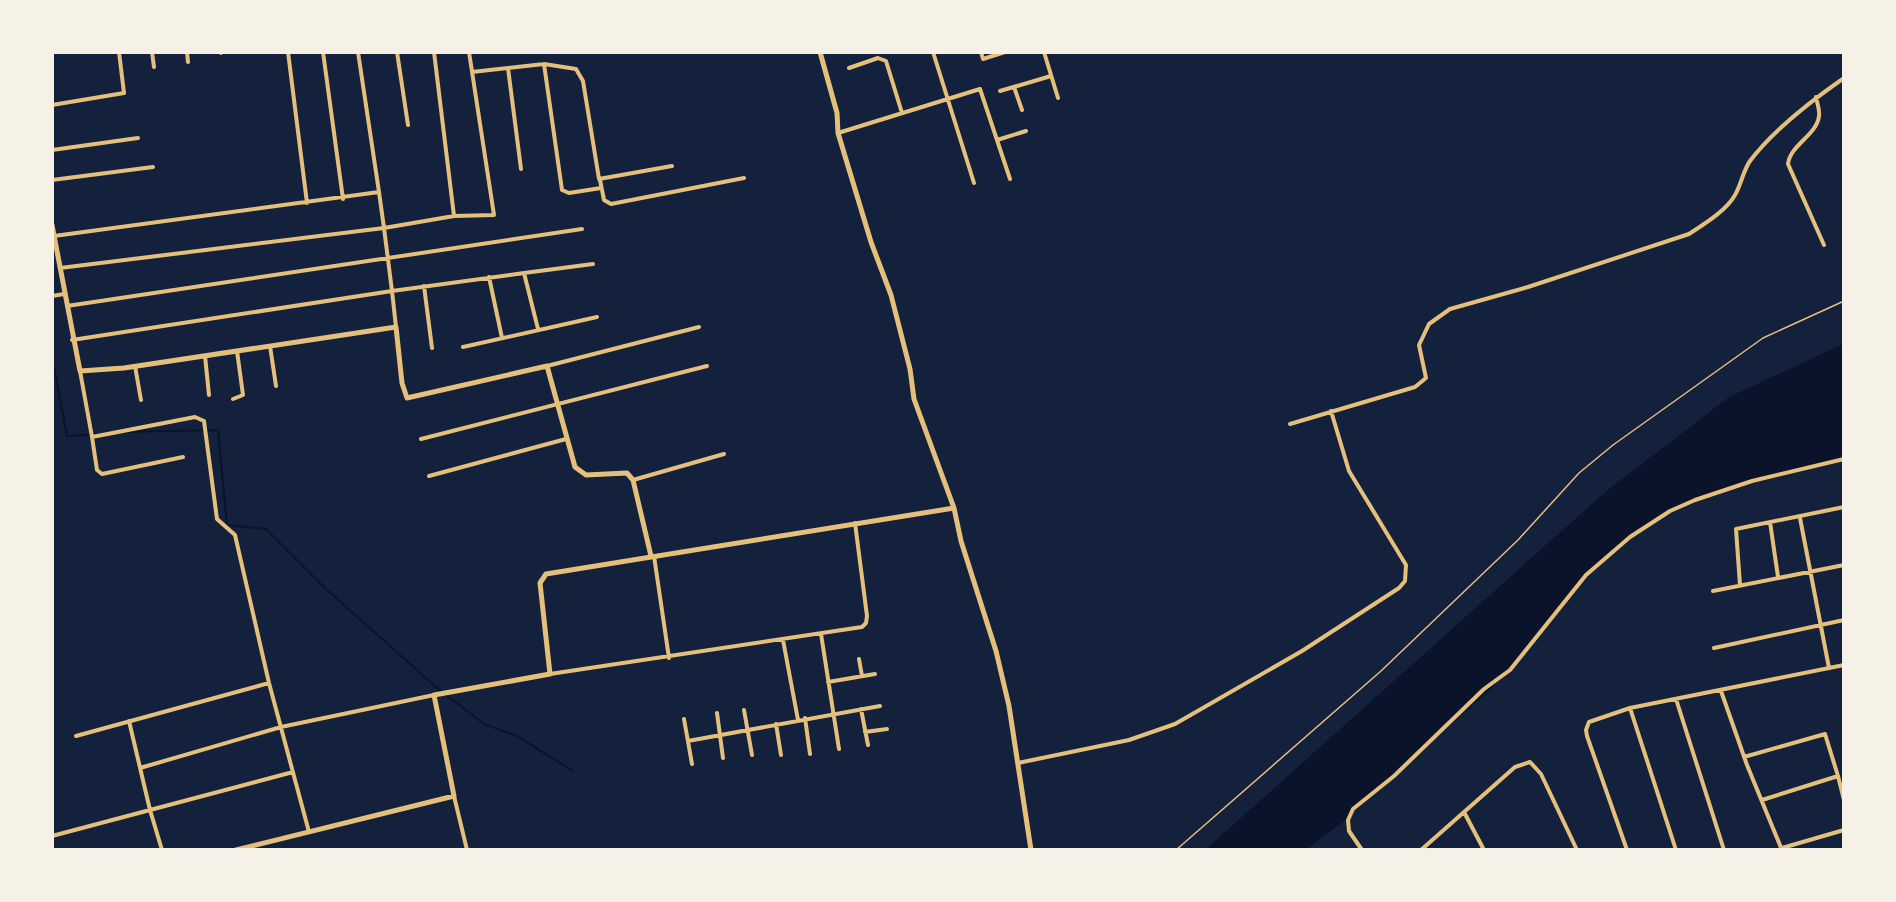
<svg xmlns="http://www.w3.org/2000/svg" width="1896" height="902" font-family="'Nunito Sans',sans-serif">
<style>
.water{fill:#0b132b}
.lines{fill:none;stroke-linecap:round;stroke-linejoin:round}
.stream{stroke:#0b132b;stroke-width:2}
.path{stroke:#e5c07b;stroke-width:1.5}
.minor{stroke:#e5c07b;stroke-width:4}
.tertiary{stroke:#e5c07b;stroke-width:5}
</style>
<rect width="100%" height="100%" fill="#14213d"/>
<path class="water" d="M1843 344 1844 454 1840 461 1768 477 1668 511 1595 566 1491 689 1343 822 1307 849 1205 850 1604 493 1729 397Z"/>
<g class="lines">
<path class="stream" d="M52 356 67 436 99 434
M126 432 218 430 227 525 266 529 326 589 436 687 484 724 517 736 573 771"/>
<path class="path" d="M1176 850 1381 671 1518 540 1579 473 1613 445 1763 338 1844 301"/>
<path class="minor" d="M152 52 154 67
M187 52 188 62
M221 52V53
M288 52 307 203
M323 52 343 199
M358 52 379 192
M397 52 408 125
M434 52 454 216
M933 52 974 183
M981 52 983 59 1005 52
M1044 52 1058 98
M544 64 562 190 569 193 601 188
M508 68 521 169
M849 68 878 58 886 61 902 113
M472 72 544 64 576 69 583 81 599 179 672 166
M1014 87 1022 110
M1000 91 1051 76
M1816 97C1817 103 1820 110 1819 116 1817 135 1790 145 1788 164L1824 245
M52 105 124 93 119 52
M838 133 980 89 1010 179
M997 140 1026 131
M52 150 138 138
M52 180 153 167
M600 180 604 200 611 204 744 178
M54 236 379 192 384 228 454 216 494 215 469 52
M60 268 384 228 392 291 72 340
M489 277 502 338
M424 286 432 348
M52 296 64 294
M67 306 582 229
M396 327 392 291 524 273
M538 329 524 273 593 264
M270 346 276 386
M463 347 597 317
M205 356 209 395
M135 366 141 400
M547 366 699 327
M80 371 92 437 195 417 204 421 217 519 235 535 269 683 309 832
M233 399 243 395 237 351
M1290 424 1415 387 1426 378 1419 345 1429 324 1450 309 1528 287 1689 234C1704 224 1726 211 1735 195 1741 185 1743 171 1750 161 1774 129 1811 101 1844 78
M92 437 97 470 102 474 183 457
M421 439 707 366
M429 476 566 439
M633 480 724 454
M1800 518 1829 668
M1770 522 1778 577
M654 556 669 658
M1740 585 1736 529 1844 507
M1713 591 1844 565
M821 634 839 749
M783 640 798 720
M1714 648 1844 620
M859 659 862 676
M550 674 862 627 866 623 867 616 855 523
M828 682 875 674
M1721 691 1747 765 1782 850
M1676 699 1724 850
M1630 708 1676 850
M861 709 868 745
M744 710 752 755
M717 713 723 758
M805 718 810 754
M684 719 692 764
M129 721 150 810 293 772
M776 724 781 755
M865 732 887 729
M76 736 269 683
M688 741 880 706
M1744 757 1825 734 1838 776 1762 800
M1018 763 1129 740 1175 724 1302 651 1399 588 1405 581 1406 565 1349 471 1331 411
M140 768 281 727 434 695
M1838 776 1844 800
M454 796 467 850
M1464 812 1484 850
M52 836 150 810 162 850
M1782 848 1844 830
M1362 850 1349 831 1348 820 1353 809 1394 776 1484 689 1510 670 1586 575 1630 537 1670 511 1695 500 1752 481 1844 459
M1421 850 1515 767 1530 762 1541 774 1577 850
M1627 850 1587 736 1586 730 1589 722 1630 708 1844 665"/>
<path class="tertiary" d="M820 52 837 113 838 133 871 242 891 295 910 369 914 399 954 508 961 541 996 651 1009 706 1031 850
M52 225 80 371 124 368 396 327 402 383 407 398 547 366 575 467 586 475 627 473 633 480 651 556
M236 850 454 796 434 695 550 674 540 583 546 574 954 508"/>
</g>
<rect width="1896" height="902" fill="none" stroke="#f6f1e7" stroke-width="108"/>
</svg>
